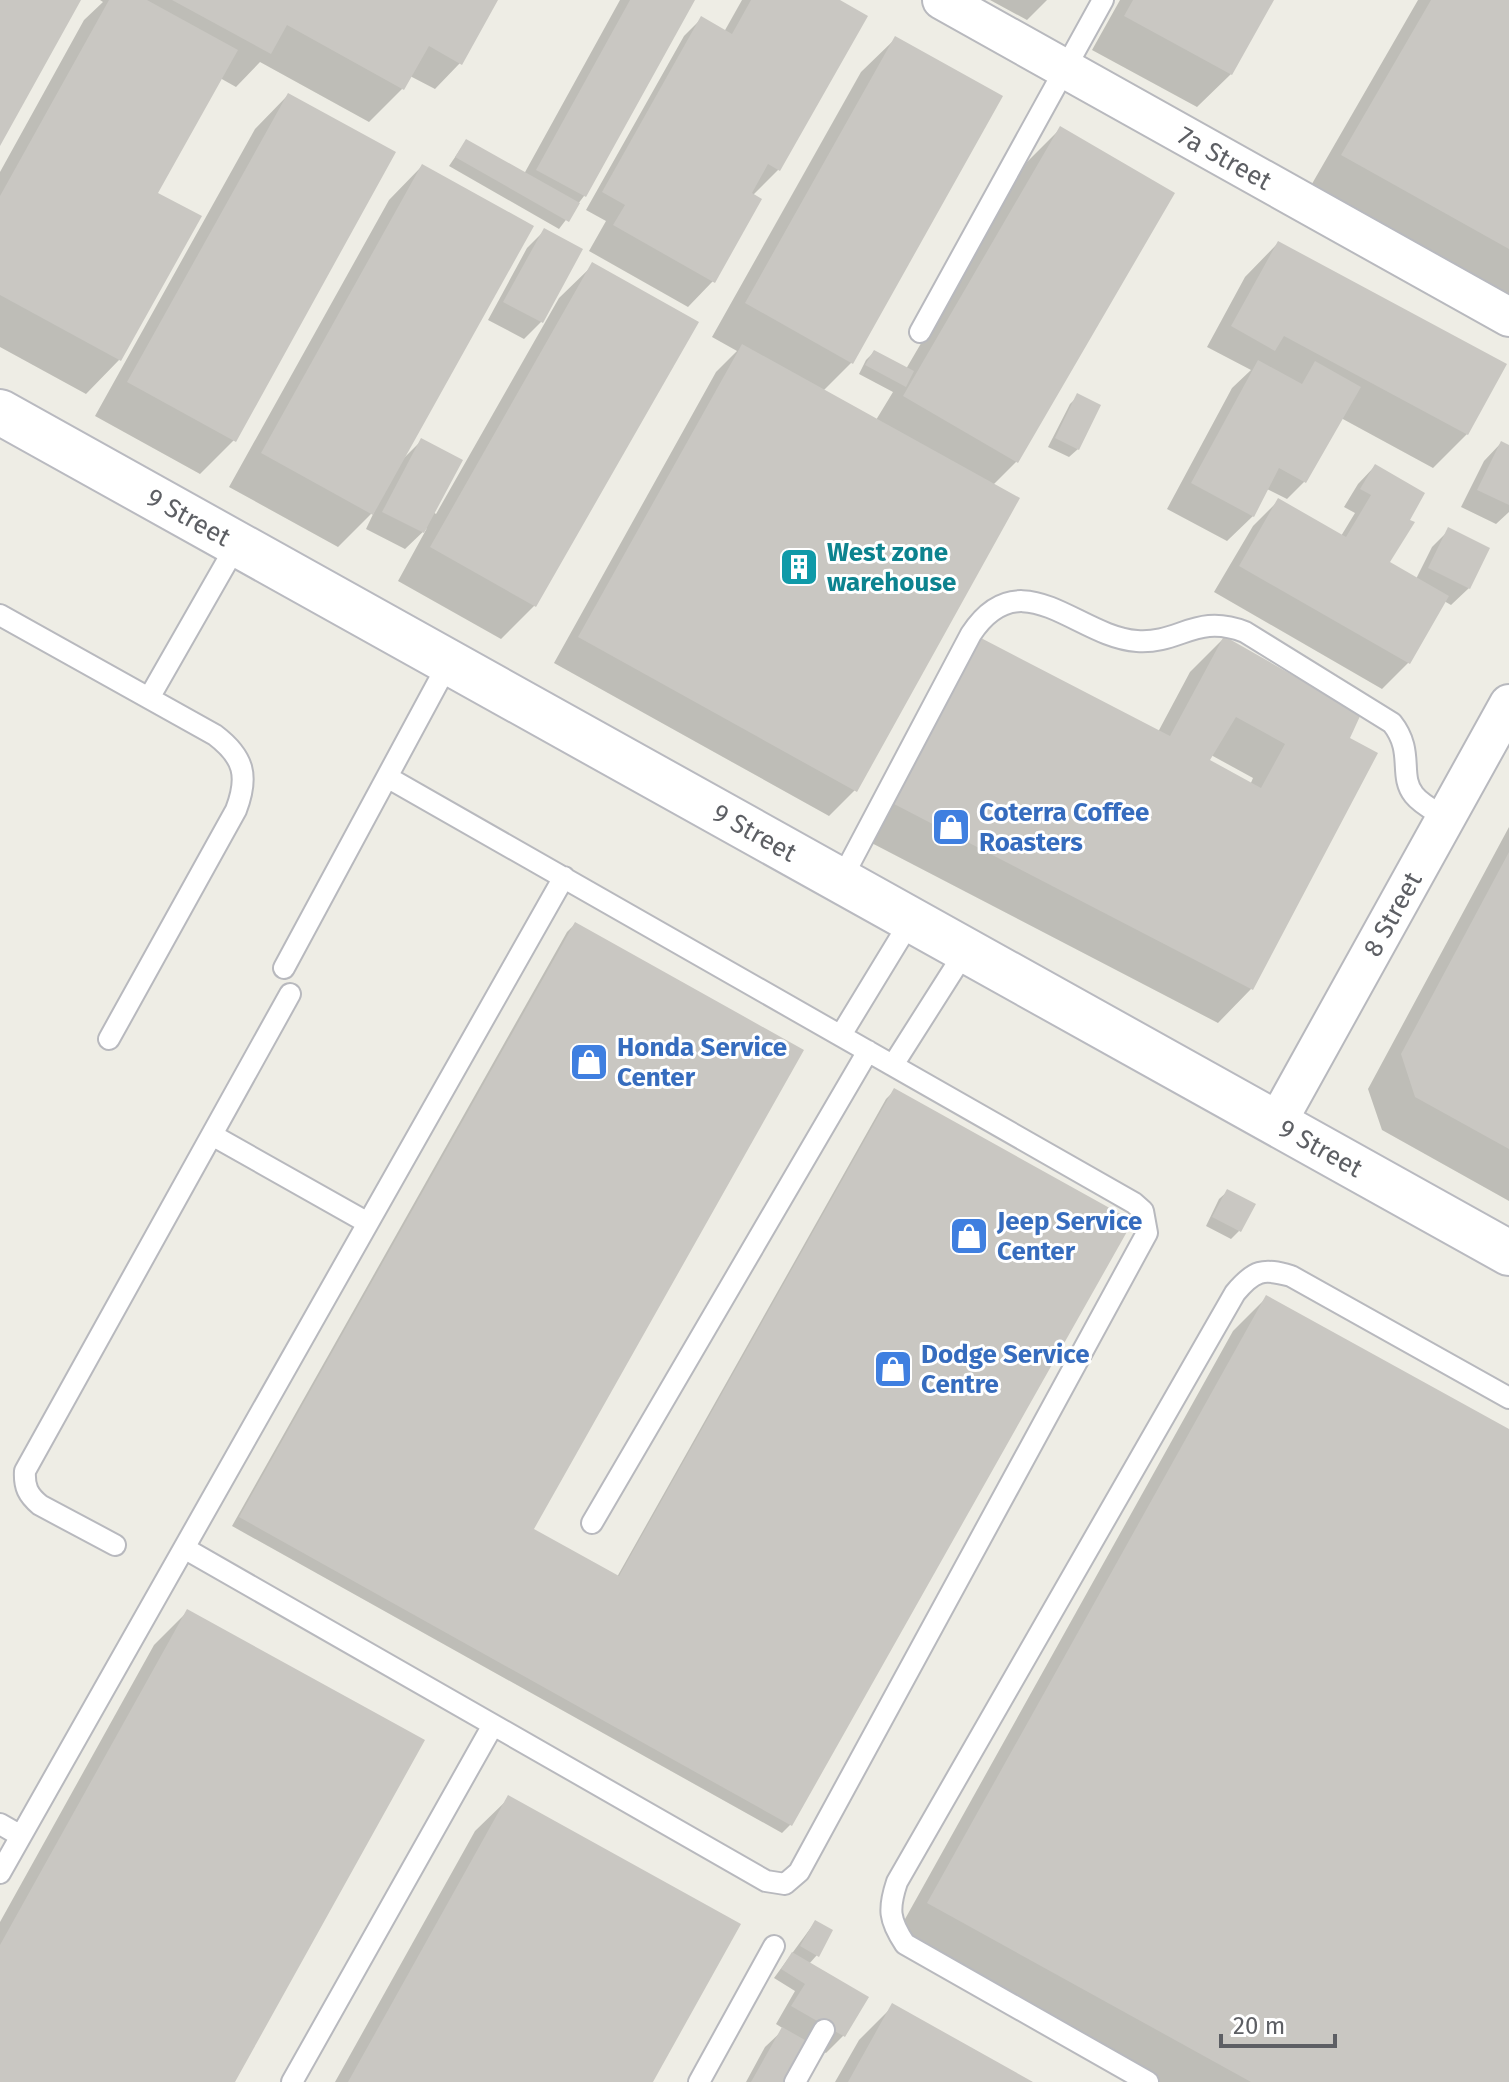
<svg xmlns="http://www.w3.org/2000/svg" width="1509" height="2082" font-family="'Fira Sans',sans-serif">
<style>
.shadow{fill:#0003;fill-rule:evenodd}
.building{fill:#c9c7c2;fill-rule:evenodd}
.lines{fill:none;stroke-linecap:round;stroke-linejoin:round}
.lane-casing{stroke:#b8b9be;stroke-width:24}
.street-casing{stroke:#b8b9be;stroke-width:42}
.secondary-casing{stroke:#b9bac0;stroke-width:48}
.lane{stroke:#fff;stroke-width:20}
.street{stroke:#fff;stroke-width:38}
.secondary{stroke:#fff;stroke-width:44}
.labels{text-anchor:middle;dominant-baseline:central;stroke-width:6;stroke-linejoin:round;paint-order:stroke}
.street-label{font-size:26px;fill:#5d5f64;stroke:#fff}
.culture-label{font-size:26px;font-weight:bold;fill:#0d838f;stroke:#fff;text-anchor:start}
.shop-label{font-size:26px;font-weight:bold;fill:#366cbe;stroke:#fff;text-anchor:start}
</style>
<rect width="100%" height="100%" fill="#eeede5"/>
<path class="shadow" d="M100 0H495L460 63 435 89 410 76 403 88 369 122 260 62 236 87 220 78 156 193 119 360 86 394 0 347V172L84 20 103 2Z
M620 0H693L584 196 559 229 449 166 466 141 524 174Z
M742 0H836L779 169 752 196 713 281 688 307 589 251 606 221 586 210 684 36 701 19 724 32Z
M990 0H1047L1027 20Z
M1120 0H1271L1231 74 1197 107 1092 50Z
M1418 0H1509V301L1309 189Z
M895 39 851 363 823 391 876 420 893 392 859 374 866 360 874 352 906 369 1027 162 1060 129 1016 462 993 485 855 790 829 816 554 663 716 372 737 351 712 337 861 72Z
M288 95 234 440 200 474 95 416 255 129Z
M422 166 404 458 421 441 433 512 436 514 559 298 593 265 535 605 501 639 398 581 427 528 405 549 366 529 375 510 338 547 229 487 389 200Z
M544 231 541 322 524 339 488 320 527 248Z
M1278 243 1467 434 1433 468 1341 418 1304 482 1287 499 1267 489 1253 516 1227 541 1167 509 1232 388 1251 370 1207 347 1245 277Z
M1078 396V449L1069 457 1048 447 1070 404Z
M1501 443 1509 448V512L1496 524 1461 507 1484 461Z
M1375 466 1407 520 1388 563 1416 579 1432 547 1449 530 1469 588 1451 605 1444 601 1408 663 1382 689 1214 592 1253 526 1279 500 1341 536 1355 513 1344 507 1358 484Z
M1224 638 1348 739 1375 753 1251 989 1218 1023 862 838 948 674 982 641 1158 732 1190 672ZM1211 755 1253 778 1250 785 1208 761Z
M1509 827V1201L1382 1130 1368 1089Z
M575 924 531 1529 617 1577 886 1099 894 1091 1130 1222 790 1825 782 1833 232 1526 567 932Z
M1228 1191 1239 1231 1231 1239 1206 1226 1219 1199Z
M1266 1298 1509 1431V2082H1157L895 1937 1233 1331Z
M187 1612 232 2082H0V1922L154 1645Z
M509 1798 650 2082H335L475 1831Z
M815 1922 817 1955 809 1964 866 1998 843 2036 826 2053 810 2044 788 2082H746L765 2047 784 2029 776 2024 795 1991 774 1978Z
M893 2006 1029 2082H835L859 2040Z"/>
<path class="building" d="M0 0H81L0 146Z
M109 0H147L238 50 158 193 202 216 121 361 0 295V196Z
M172 0H498L462 65 429 46 404 90 287 25 271 54Z
M630 0H695L586 197 536 170Z
M751 0H840L868 16 780 171 768 164 752 193 762 199 715 283 613 225 625 205 602 192 701 16 732 34Z
M1133 0H1274L1232 75 1124 16Z
M1431 0H1509V249L1341 155Z
M895 36 1003 96 853 364 745 303Z
M288 93 396 152 236 442 127 382Z
M1060 126 1175 193 1018 463 903 396Z
M466 139 580 203 569 222 455 157Z
M422 164 534 226 373 515 261 453Z
M544 228 583 249 543 323 503 302Z
M1278 241 1507 364 1468 435 1284 336 1275 351 1231 326Z
M592 262 699 322 536 607 430 547Z
M742 344 1020 498 857 792 578 637Z
M874 350 914 371 906 387 865 365Z
M1258 360 1302 384 1315 361 1361 387 1306 483 1279 468 1254 517 1191 483Z
M1077 393 1101 405 1079 450 1055 438Z
M421 438 463 460 424 533 382 512Z
M1501 441 1509 445V505L1477 490Z
M1375 464 1425 493 1410 520 1415 522 1390 562 1449 596 1410 664 1239 566 1278 498 1346 537 1371 495 1360 489Z
M1448 527 1490 548 1470 589 1428 568Z
M1224 636 1361 714 1350 738 1378 753 1253 990 894 804 981 638 1170 736ZM1236 717 1285 744 1261 788 1210 760Z
M1509 852V1149L1415 1097 1401 1054Z
M575 922 804 1050 534 1529 619 1576 894 1088 1133 1221 792 1826 239 1517Z
M1227 1189 1256 1204 1241 1232 1212 1217Z
M1266 1295 1509 1429V2082H1251L927 1903Z
M187 1609 425 1740 235 2082H0V1945Z
M508 1795 741 1924 653 2082H348Z
M815 1920 833 1930 819 1957 800 1946Z
M792 1952 869 1997 845 2037 791 2006 805 1984 781 1969Z
M892 2003 1033 2082H848Z
M782 2027 812 2044 790 2082H751Z"/>
<g class="lines">
<g class="lane-casing">
<path id="lane" d="M920 332 1103 0
M0 615 215 735C244 757 249 776 236 810L109 1039
M149 698 237 544
M841 880 971 634C1021 558 1077 637 1137 641 1180 644 1196 613 1245 632L1392 723C1415 752 1398 775 1414 795 1422 805 1435 811 1446 818
M284 968 449 662
M841 1035 911 920
M893 1065 966 950
M212 1135 368 1223
M592 1523 868 1051
M115 1545 40 1505C28 1495 24 1487 25 1471L290 994
M184 1548 766 1881 785 1884 799 1872 1147 1233 1143 1211 1134 1203 387 777
M0 1824 21 1836
M0 1873 564 877
M292 2082 493 1725
M699 2082 774 1946
M795 2082 824 2030
M1148 2082 905 1944C889 1920 888 1909 897 1882L1235 1293C1254 1270 1263 1268 1291 1276L1509 1398"/>
</g>
<g class="street-casing">
<g id="street">
<path id="s1" d="M942 0 1509 317"/>
<path id="s2" d="M1276 1124 1509 704"/>
</g>
</g>
<g class="secondary-casing">
<g id="secondary">
<path id="s3" d="M0 412 1509 1253"/>
</g>
</g>
<use href="#lane" class="lane"/>
<use href="#street" class="street"/>
<use href="#secondary" class="secondary"/>
</g>
<defs>
<g id="building-square" transform="scale(2)"><rect x="-9" y="-9" width="18" height="18" rx="4" fill="#0f9aa8" stroke="#fff"/><path d="M-4-6H4V6H1V3H-1V6H-4ZM-2.5-4.3h1.7v1.8h-1.7ZM.8-4.3h1.7v1.8H.8ZM-2.5-1h1.7V.8h-1.7ZM.8-1h1.7V.8H.8Z" fill="#fff"/></g>
<g id="shop-square" transform="scale(2)"><rect x="-9" y="-9" width="18" height="18" rx="4" fill="#3f7fe0" stroke="#fff"/><path d="M-5-2.5h2.3a2.7 3.5 0 0 1 5.4 0H5L5.5 6h-11ZM-1.5-2.5h3a1.5 2.3 0 0 0-3 0Z" fill="#fff"/></g>
</defs>
<g fill-rule="evenodd">
<use href="#building-square" x="799" y="567"/>
<use href="#shop-square" x="951" y="827"/>
<use href="#shop-square" x="589" y="1062"/>
<use href="#shop-square" x="969" y="1236"/>
<use href="#shop-square" x="893" y="1369"/>
</g>
<g class="labels">
<g class="street-label">
<text stroke="none"><textPath href="#s1" startOffset="324">7a Street</textPath></text>
<text stroke="none"><textPath href="#s3" startOffset="216">9 Street</textPath></text>
<text stroke="none"><textPath href="#s3" startOffset="864">9 Street</textPath></text>
<text stroke="none"><textPath href="#s2" startOffset="240">8 Street</textPath></text>
<text stroke="none"><textPath href="#s3" startOffset="1512">9 Street</textPath></text>
</g>
<g class="culture-label">
<text x="827" y="552">West zone<tspan x="827" dy="30">warehouse</tspan></text>
</g>
<g class="shop-label">
<text x="979" y="812">Coterra Coffee<tspan x="979" dy="30">Roasters</tspan></text>
<text x="617" y="1047">Honda Service<tspan x="617" dy="30">Center</tspan></text>
<text x="997" y="1221">Jeep Service<tspan x="997" dy="30">Center</tspan></text>
<text x="921" y="1354">Dodge Service<tspan x="921" dy="30">Centre</tspan></text>
</g>
</g>
<path d="M1221 2034v12h114v-12" fill="none" stroke="#5d5f64" stroke-width="4"/>
<text x="1233" y="2034" font-size="24" fill="#5d5f64" stroke="#ffffff" stroke-width="6" paint-order="stroke">20 m</text>
</svg>
